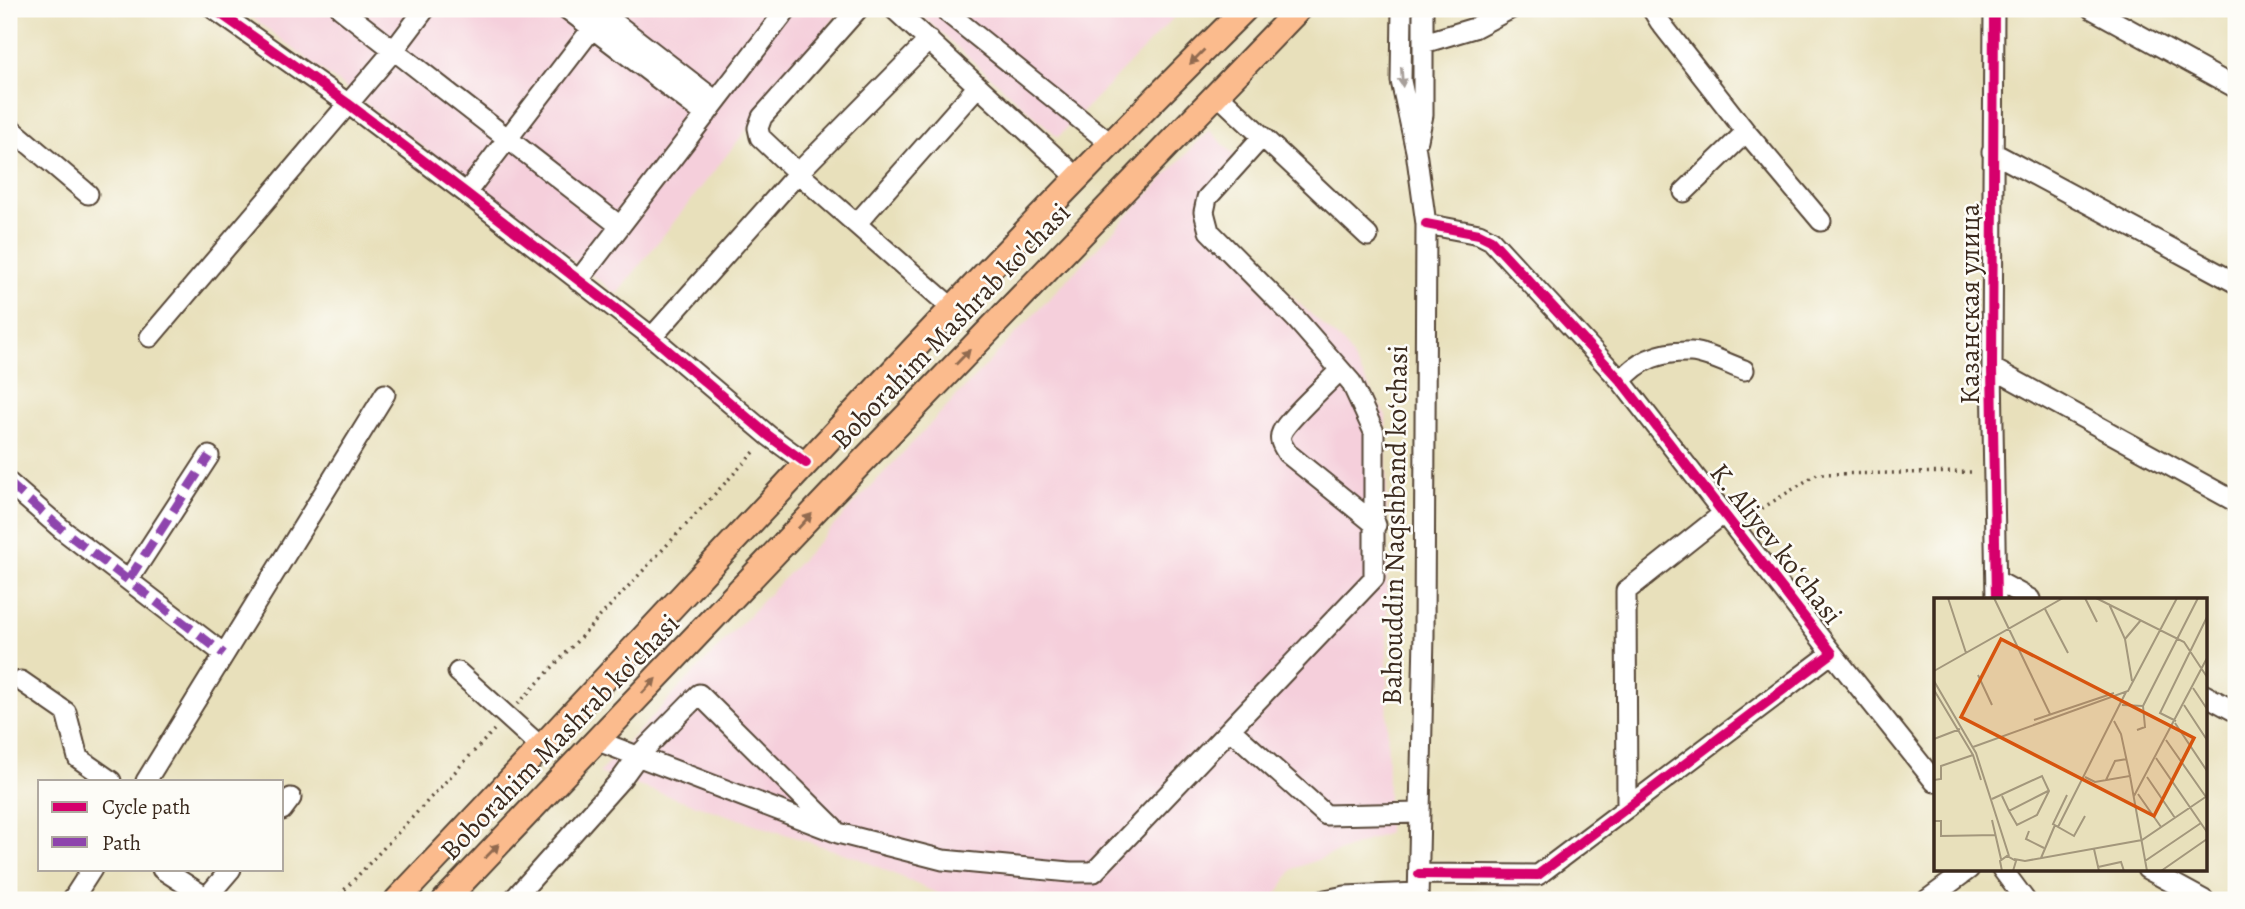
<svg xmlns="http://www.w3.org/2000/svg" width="2245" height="909" font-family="Alegreya,serif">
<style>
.built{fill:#f5cfdb}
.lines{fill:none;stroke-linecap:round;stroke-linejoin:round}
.minor-casing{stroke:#554536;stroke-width:23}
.major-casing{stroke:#554536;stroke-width:28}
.path{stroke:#554536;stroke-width:3.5;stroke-dasharray:2 5;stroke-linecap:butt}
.minor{stroke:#fff;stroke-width:19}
.major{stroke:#fbbb8d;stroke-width:24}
.quiet{stroke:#8e44ad;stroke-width:9;stroke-dasharray:18 9;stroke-linecap:butt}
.cycleway-casing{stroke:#fdfcf7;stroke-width:15}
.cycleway{stroke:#d6006c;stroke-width:10}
.oneway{fill:#916b50}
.oneway2{fill:#a79f9a}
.labels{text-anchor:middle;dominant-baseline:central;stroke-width:5;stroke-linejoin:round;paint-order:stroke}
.street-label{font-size:28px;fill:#3b2a1e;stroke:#fdfcf7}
.inset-road{fill:none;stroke:#a3977c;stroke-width:2}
.view{fill:#d7540e;fill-opacity:0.15;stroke:#d7540e;stroke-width:3.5}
.inset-edge{fill:none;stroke:#3b2a1e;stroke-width:3.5}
</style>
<rect width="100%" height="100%" fill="#fdfcf7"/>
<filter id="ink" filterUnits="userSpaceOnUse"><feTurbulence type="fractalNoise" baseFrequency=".0143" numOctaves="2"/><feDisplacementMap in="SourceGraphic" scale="14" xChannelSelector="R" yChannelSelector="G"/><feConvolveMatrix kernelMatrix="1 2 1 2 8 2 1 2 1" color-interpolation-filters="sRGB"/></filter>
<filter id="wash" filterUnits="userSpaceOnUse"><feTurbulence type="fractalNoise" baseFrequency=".00686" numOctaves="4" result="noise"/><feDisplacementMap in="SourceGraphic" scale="28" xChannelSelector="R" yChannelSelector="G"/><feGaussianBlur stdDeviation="1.57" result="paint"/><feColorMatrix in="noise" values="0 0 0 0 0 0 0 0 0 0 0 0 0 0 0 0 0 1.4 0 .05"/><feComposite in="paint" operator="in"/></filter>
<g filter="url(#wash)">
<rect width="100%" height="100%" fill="#e8e0bb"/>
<path class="built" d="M241 9H842L617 294Z
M914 9H1182L1058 137Z
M1209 130 1249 169 1212 207 1214 227 1345 345 1386 416 1388 833 1293 869 1273 900H952L858 858 599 773Z"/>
</g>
<g filter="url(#ink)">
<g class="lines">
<g class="minor-casing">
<path id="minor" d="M214 9 347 103 466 193 652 337 769 436 806 463
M341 9 620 226
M567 9 706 115
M597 9 716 101
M858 9 762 117 758 128 760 137 798 173 929 40
M894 9 1077 177
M1402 9 1401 81 1416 151 1426 224 1424 635 1418 900
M1652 9 1660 22 1746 132 1684 192
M1994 9 1992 368 1996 599
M2092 9 2236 88
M948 13 1111 144
M1424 43 1474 28 1510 9
M1216 93 1368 236
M9 127 88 194
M1746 132 1821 221
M1418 140 1423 115V9
M1992 152 2236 283
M466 193 607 9
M857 223 978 86
M578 281 787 9
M150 337 394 50 425 9
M652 337 798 173 952 308
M1992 368 2236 502
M1340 370C1328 383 1288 419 1282 432 1278 440 1283 446 1287 453L1376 525
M1621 381C1639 359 1662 351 1691 352 1707 353 1728 364 1744 370
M9 483 64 531 224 654
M129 579 209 456
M1997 581 2030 599
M1832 653 1935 782
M458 672 542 748
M21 681 66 712 78 758 111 781
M2205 695 2236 712
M1230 729 1326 815 1420 813
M598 741 838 833 943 860 1070 872H1094L1374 578V432L1351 382 1296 319 1209 231 1204 212 1207 198 1262 137
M146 781 385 394
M1627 808 1626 591 1724 513
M282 810 291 798
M162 869 210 900
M2002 869 2025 900
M2147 869 2204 900
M1419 874 1538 875 1832 653 1621 381 1491 240 1479 234 1426 224
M207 897 231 869
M72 900 92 869
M513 900 622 778 638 756 699 694 833 827
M1325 900 1345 896 1418 893
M1927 900 1969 869"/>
</g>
<g class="major-casing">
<path id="major" d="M397 900C680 603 953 297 1245 9
M445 900 831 494 1299 9"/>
</g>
<path class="path" d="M1750 516 1817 474 1975 472
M518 704 757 449
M335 900 494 730"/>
<use href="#minor" class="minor"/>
<use href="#major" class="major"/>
<path class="quiet" d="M9 483 64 531 224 654
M129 579 209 456"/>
<g class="cycleway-casing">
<path id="cycleway" d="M214 9 347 103 466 193 652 337 769 436 806 463
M1994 9 1992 368 1996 599
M1419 874 1538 875 1832 653 1621 381 1491 240 1479 234 1426 224"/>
</g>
<use href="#cycleway" class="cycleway"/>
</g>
<defs><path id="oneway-solid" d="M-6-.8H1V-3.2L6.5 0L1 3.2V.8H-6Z" transform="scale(1.75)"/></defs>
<g class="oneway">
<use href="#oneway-solid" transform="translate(1197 57) rotate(135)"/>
<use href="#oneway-solid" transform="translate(963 357) rotate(-46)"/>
<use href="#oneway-solid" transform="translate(805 521) rotate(-47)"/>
<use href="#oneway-solid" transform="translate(649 686) rotate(-47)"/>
<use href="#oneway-solid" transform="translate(492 851) rotate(-46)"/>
</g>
<use class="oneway2" href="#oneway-solid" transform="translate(1402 77) rotate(86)"/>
</g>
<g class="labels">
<g class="street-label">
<text transform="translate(1970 304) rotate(-90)">Казанская улица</text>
<text transform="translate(951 326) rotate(-46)">Boborahim Mashrab ko'chasi</text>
<text transform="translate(1395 525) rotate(-89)">Bahouddin Naqshband koʻchasi</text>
<text transform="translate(1776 544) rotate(52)">K. Aliyev koʻchasi</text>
<text transform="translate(560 737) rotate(-46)">Boborahim Mashrab ko'chasi</text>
</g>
</g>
<g transform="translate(1934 598)">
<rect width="273" height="273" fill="#e8e0bb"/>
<path class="inset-road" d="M14 0 32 55M60 0 116 116M151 0 163 24M162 0 250 44 273 79M175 6 191 41 198 83M111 11 134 55M191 41 207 22M0 73 129 0M44 77 58 107M0 83 42 155 75 258M259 90 273 111M0 92 39 157 47 182M188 107 209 108M250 107 273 142M100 122 180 95M242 123 226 115 273 19M241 125 273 173M203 132 211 129 209 108 264 0M0 141 26 131M232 142 272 199M39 149 194 93 243 0M222 160 273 234M196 178 213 273M151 179 161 184 196 178 187 136 180 123M213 179 241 220M0 182 7 181V168L39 157M172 182 181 163 193 161M204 196 227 229M133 197 119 226 140 238 151 218M68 198 75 213 114 193M200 198 273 60M58 201 108 178 115 193 103 217 83 227 75 213M58 222 67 261M0 223H7V238L62 237M124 229 192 94M95 233 92 241 110 250M160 251 165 273M107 260 121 227M80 261 91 263 208 242 273 198M211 263 267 225M164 269 187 264 190 273M68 273 66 263 73 258 82 263 79 273M227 273 273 241"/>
<path class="view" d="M67 41 260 140 220 218 27 119Z"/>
<rect width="273" height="273" class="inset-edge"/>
</g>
<rect width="2245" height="909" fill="none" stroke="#fdfcf7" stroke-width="35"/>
<rect x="38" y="780" width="245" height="91" fill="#fdfcf7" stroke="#afa8a0" stroke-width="2"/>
<rect x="52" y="802" width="35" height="10" fill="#d6006c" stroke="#afa8a0" stroke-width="2"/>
<text x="102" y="814" font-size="21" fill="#3b2a1e">Cycle path</text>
<rect x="52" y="837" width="35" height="10" fill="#8e44ad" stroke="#afa8a0" stroke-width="2"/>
<text x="102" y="850" font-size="21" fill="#3b2a1e">Path</text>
</svg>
